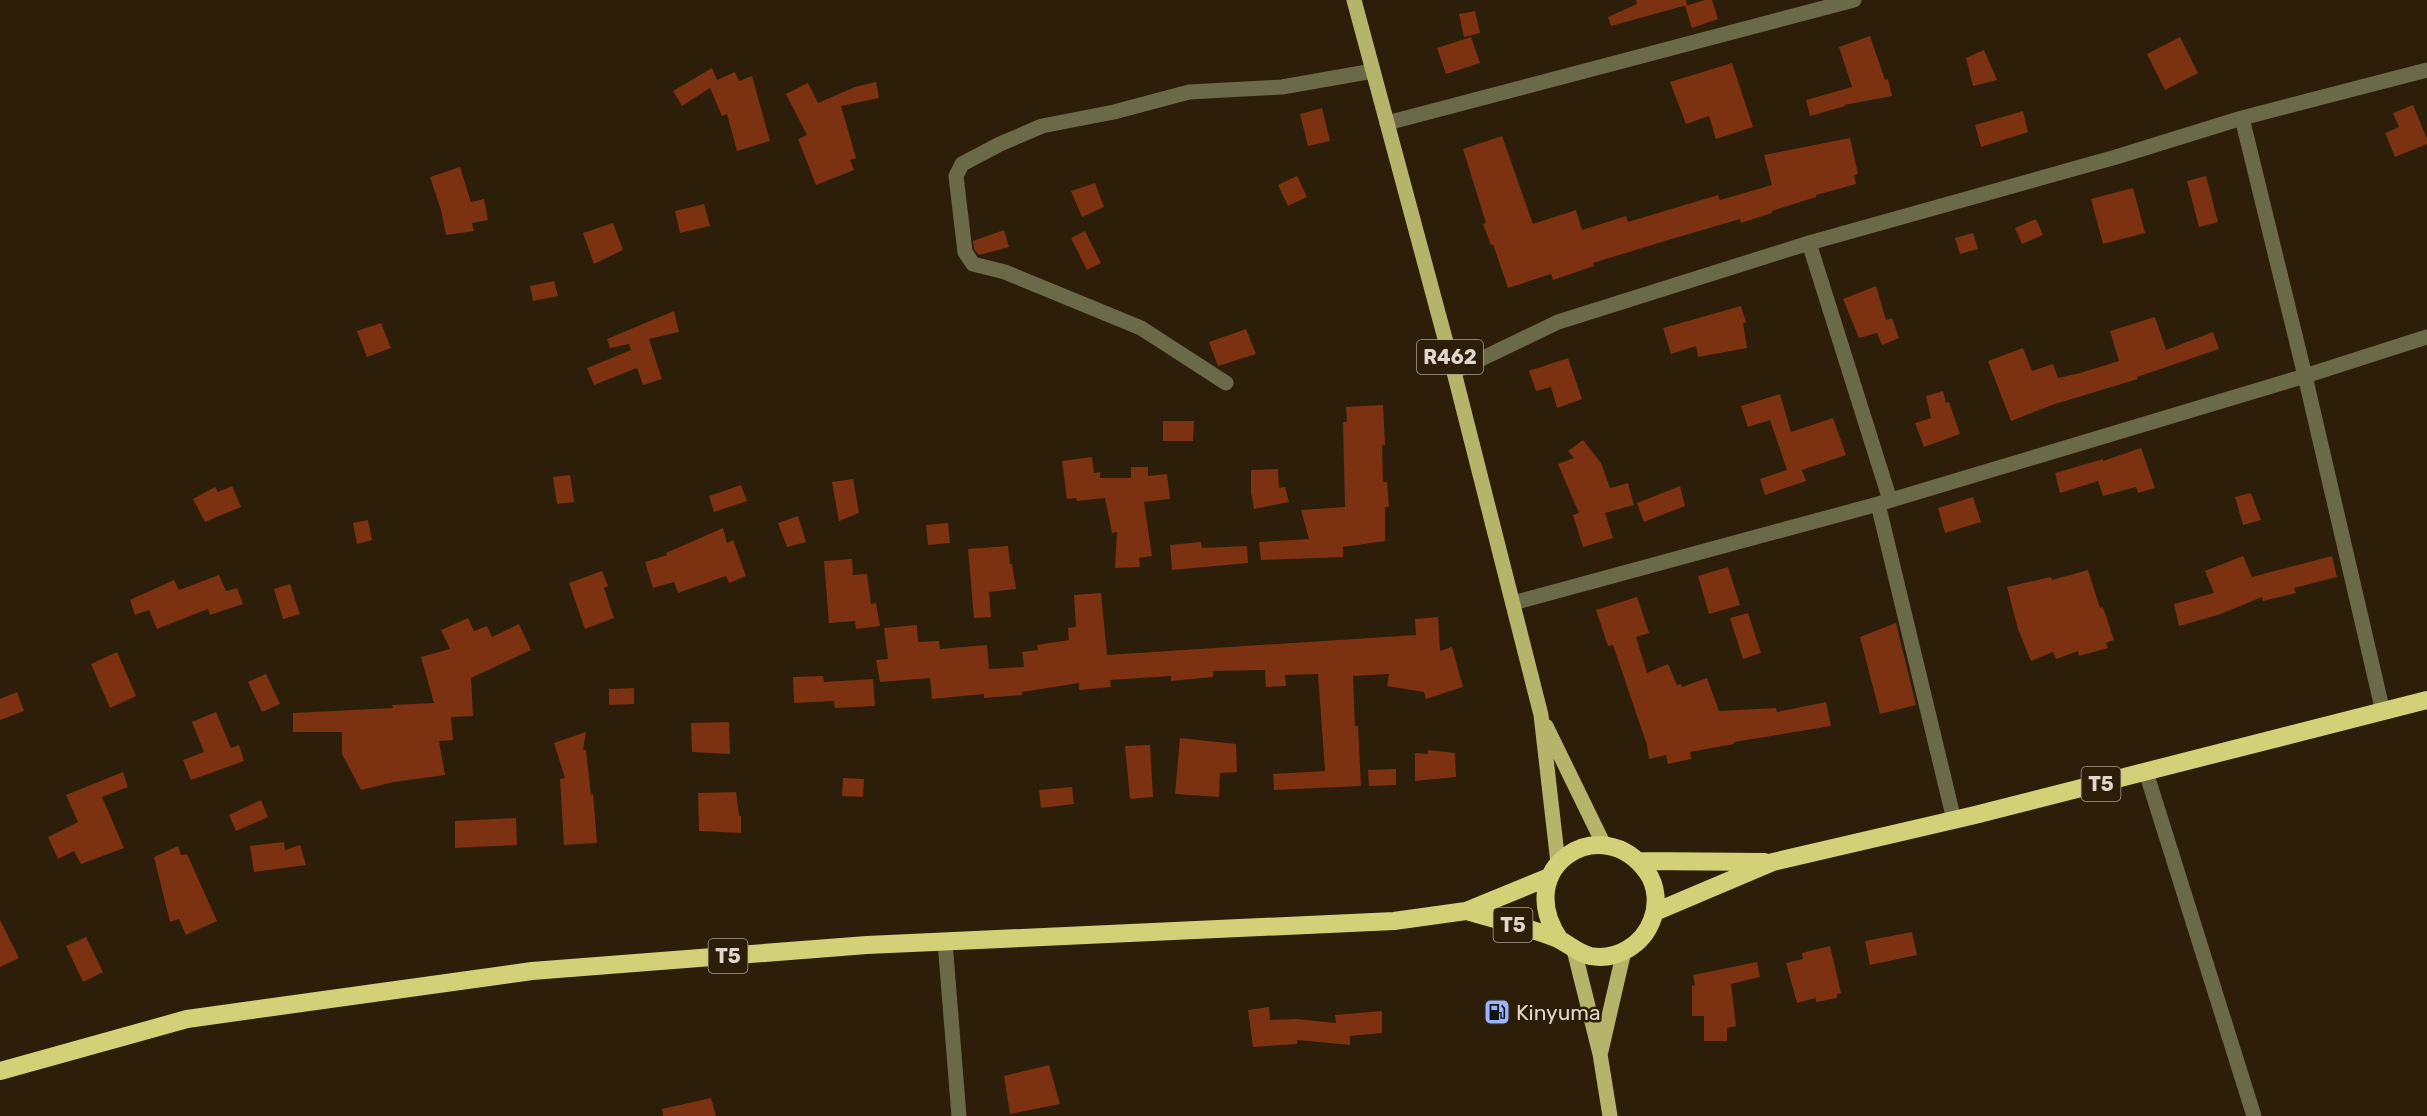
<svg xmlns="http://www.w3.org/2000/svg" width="2427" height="1116" font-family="Rubik,sans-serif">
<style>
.building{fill:#7c3111}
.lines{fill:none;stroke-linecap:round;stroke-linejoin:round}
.minor{stroke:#6a6a48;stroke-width:15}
.major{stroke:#b5b46a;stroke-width:15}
.highway{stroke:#d2d177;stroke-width:18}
.labels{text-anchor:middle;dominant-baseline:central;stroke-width:5;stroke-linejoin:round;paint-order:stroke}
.shield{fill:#2d1e09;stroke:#aba091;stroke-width:1.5}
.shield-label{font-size:20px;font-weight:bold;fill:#e1d8cb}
.poi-label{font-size:21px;fill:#e1d8cb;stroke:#2d1e09;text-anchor:start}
</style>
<rect width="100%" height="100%" fill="#2d1e09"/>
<path class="building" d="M1636 0H1686L1687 5 1611 26 1608 17 1637 4Z
M1705 0H1712L1718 19 1692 28 1685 6Z
M1475 11 1480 33 1464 37 1459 14Z
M1870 36 1885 80 1888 79 1892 96 1844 105 1845 106 1810 116 1806 100 1852 87 1839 47Z
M1471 37 1480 63 1446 74 1437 48Z
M2180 37 2198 73 2165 90 2147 54Z
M1984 50 1997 80 1973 86 1966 58Z
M1732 63 1753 127 1716 139 1709 116 1686 124 1670 82Z
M712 68 717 80 735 72 739 81 752 76 770 141 737 151 727 114 722 116 710 88 682 106 673 91Z
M876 82 879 98 841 106 856 158 850 160 854 170 816 185 798 139 807 135 786 94 808 83 818 103 855 87Z
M2413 105 2427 139V144L2395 157 2385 133 2399 127 2393 113Z
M1322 108 1330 141 1308 146 1300 114Z
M2023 111 2028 132 1981 147 1975 125Z
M1502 136 1533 224 1576 210 1582 230 1626 216 1628 222 1718 195 1720 200 1772 185 1764 155 1850 138 1858 174 1854 175 1856 184 1816 195V197L1772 211V213L1741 223 1740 219 1665 241 1593 263 1594 266 1553 280 1551 274 1508 288 1493 244 1491 245 1483 224 1486 223 1463 149Z
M460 167 471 202 484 199 488 220 472 223 474 231 446 235 441 210 430 177Z
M1297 176 1307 197 1288 206 1278 185Z
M2206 176 2218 222 2199 227 2187 181Z
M1095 183 1104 207 1082 217 1071 191Z
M2133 188 2145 233 2103 244 2091 199Z
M704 204 710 226 680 233 675 211Z
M2036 219 2043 235 2022 244 2015 228Z
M613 223 623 250 594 264 583 233Z
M1004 230 1009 247 979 255 974 249 973 241Z
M1085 231 1101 263 1087 270 1071 238Z
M1973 233 1978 249 1960 254 1955 238Z
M554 281 558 296 533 301 530 286Z
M1876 286 1886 320 1892 318 1899 338 1882 345 1877 333 1859 338 1843 299Z
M1741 306 1746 322 1743 323 1747 348 1698 357 1696 346 1671 354 1663 328Z
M674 311 679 332 649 339 662 379 643 385 637 368 594 385 587 368 631 350 629 344 610 348 607 339Z
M2155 317 2166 350 2213 332 2219 349 2137 377 2138 379 2052 405 2011 421 1988 361 2023 348 2032 371 2053 364 2058 378 2080 373 2119 361 2110 331Z
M381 323 391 348 367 357 357 331Z
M1246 329 1256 354 1218 366 1209 342Z
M1568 358 1582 399 1557 408 1551 387 1536 391 1529 371Z
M1943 391 1946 403 1949 402 1960 434 1924 447 1915 423 1931 418 1926 396Z
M1780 394 1791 432 1833 418 1846 455 1802 470 1806 481 1765 495 1760 479 1787 470 1770 420 1748 427 1741 406Z
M1383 405 1385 445H1382L1383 482H1387L1389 507H1385V541L1343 547V557L1261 560 1259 542 1309 539 1301 510 1345 507 1343 422H1347L1346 407Z
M1163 421H1194L1193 441H1163Z
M1583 440 1601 463 1610 488 1628 483 1634 505 1605 513 1613 538 1583 547 1573 515 1579 513 1558 464 1574 458 1568 451Z
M2141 448 2155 488 2138 493 2136 487 2103 496 2098 481 2060 493 2055 473 2103 459V461Z
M1092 457 1094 473 1100 472V478H1131V467H1148V476L1167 474 1170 499 1144 502 1152 556 1139 558 1140 567 1115 568 1117 532 1112 533 1105 498 1077 501 1076 498 1067 499 1062 461Z
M1278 469 1279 488 1285 487 1289 502 1254 509 1251 493V470Z
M570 475 574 502 557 504 553 477Z
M853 479 859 513 839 521 832 482Z
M741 485 747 501 714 512 709 496Z
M232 486 241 507 205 522 193 499 215 487 218 492Z
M1680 486 1685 506 1644 522 1637 503Z
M2251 493 2261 520 2243 525 2235 497Z
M1973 497 1981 522 1945 533 1938 508Z
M798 516 806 542 787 547 778 523Z
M368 520 372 540 357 544 353 523Z
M948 523 950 543 928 545 926 525Z
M723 528 727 543 733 540 746 576 729 583 726 576 678 593 674 582 653 588 645 562 667 555 666 553Z
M1201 542 1202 548 1247 546 1248 563 1172 570 1170 545Z
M1008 546 1010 564H1012L1016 589 989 592 991 617 974 618 968 549Z
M2243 556 2252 577 2332 556 2337 577 2294 588 2296 593 2263 601 2262 597 2218 615 2179 626 2174 604 2214 593 2205 571Z
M852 559 853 575 867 574 871 604 876 603 880 626 856 629 855 621 829 623 824 561Z
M1728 567 1740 605 1709 614 1698 576Z
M2088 570 2100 608 2103 607 2114 640 2106 643 2108 648 2079 656 2078 651 2056 659 2053 652 2031 661 2018 629 2007 587 2051 577 2052 580Z
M602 571 608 586 604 588 614 618 585 629 569 583Z
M219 575 226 591 237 588 243 604 210 615 208 609 157 629 149 610 135 615 130 600 174 580 179 590Z
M290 584 300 614 283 619 274 589Z
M1101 593 1107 655 1416 635 1415 619 1438 617 1440 651 1452 647 1463 687 1426 699 1424 692 1387 686 1389 674 1353 676 1355 726H1358L1361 786 1274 790 1273 774 1325 771 1318 674 1285 675 1286 686 1266 687 1265 670 1213 671V677L1171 681V676L1110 680 1111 687 1079 690V683L1022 692V695L984 698V694L932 699 930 678 880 682 876 660 888 659 884 628 917 625 918 642 939 641 940 649 987 645 989 669 1024 667 1022 652 1038 650 1037 645 1069 640 1068 628 1076 627 1074 595Z
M1637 597 1649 633 1636 637 1647 673 1668 664 1677 685 1681 684 1682 687 1707 678 1719 711 1776 708 1777 712 1826 702 1831 726 1734 742V744L1690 752 1691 759 1668 764 1666 755 1649 759 1647 745 1613 645 1608 646 1596 610Z
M1748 613 1761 653 1743 659 1730 618Z
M468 618 474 631 487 626 492 637 519 624 531 650 471 678 473 716 451 717 453 740 439 741 445 775 394 782 361 790 342 754V732H293V713L393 708 392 705 434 703 421 657 450 649 441 630Z
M1896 623 1916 705 1880 714 1860 637Z
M117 652 136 696 110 708 91 664Z
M266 674 280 704 262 712 248 682Z
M823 676 824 682 873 679 875 706 835 708 834 701 794 703 793 677Z
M634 688V704L609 705V689Z
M17 692 24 711 0 720V699Z
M216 712 231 748 239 745 244 761 191 780 183 760 204 752 192 722Z
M729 722 730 754 692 752 691 723Z
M586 732 583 750H586L591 795 593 794 597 843 564 845 560 779 565 778 554 743Z
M1180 738 1236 744 1237 772 1220 773 1219 797 1175 794Z
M1150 745 1153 797 1130 799 1125 746Z
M1428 750 1455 753 1456 777 1415 781V753L1428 754Z
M1396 769V785L1369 786 1368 770Z
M123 772 128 787 102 797 124 848 81 864 74 851 58 859 48 837 78 822 66 795Z
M843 778 864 779 863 797 842 796Z
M1072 787 1074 804 1041 808 1039 790Z
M736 792 739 816H741V833L699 831 698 793Z
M261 800 268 817 236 831 229 815Z
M516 818 517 845 455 848V821Z
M284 842 285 850 300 845 306 865 254 872 250 846Z
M178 846 181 855 187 854 217 921 186 935 179 919 170 922 154 857Z
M0 920 19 958 0 967Z
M1912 932 1917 955 1870 965 1865 941Z
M86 937 103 972 83 982 66 946Z
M1830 946 1841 993 1837 994V998L1816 1002V998L1797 1003 1786 963 1803 959 1802 953Z
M1757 962 1760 977 1731 984 1736 1026 1727 1028V1041H1704V1016H1692V985L1695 986 1693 975Z
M1269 1007 1270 1020 1296 1019 1336 1023 1335 1015 1382 1011V1033L1350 1036V1045L1297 1040V1044L1253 1047 1248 1010Z
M1049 1065 1060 1104 1010 1114 1004 1076Z
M711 1098 716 1116H663L662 1109Z"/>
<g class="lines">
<path class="minor" d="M2242 118 2305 376 2383 712
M1387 123 1854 0
M1809 243 1890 500
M1454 372 1558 322 1809 243 2116 157 2242 118 2427 70
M1226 383 1141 328 1005 272 973 264 965 252 956 176 962 164 1000 144 1042 126 1114 112 1189 92 1282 87 1373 71
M1878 504 1954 820
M1513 603 1878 504 2305 376 2427 337
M2146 772 2254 1116
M945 942 959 1116"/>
<path class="major" d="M1354 0 1454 372 1541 715 1558 863
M1546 726 1604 845
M1574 950 1600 1054 1610 1116
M1601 1051 1624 951"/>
<path class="highway" d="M1639 861 1765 862
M1466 911C1496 920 1529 927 1558 939 1569 944 1577 953 1590 956 1616 961 1643 945 1652 920 1658 905 1657 886 1647 872 1602 809 1510 867 1560 940
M1655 912 1773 862 1975 815 2427 700
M0 1071 187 1019 532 971 867 945 1394 921 1466 911 1549 877"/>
</g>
<defs>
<g id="fuel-square" transform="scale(1.35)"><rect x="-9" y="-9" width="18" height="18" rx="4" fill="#99b5fd" stroke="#2d1e09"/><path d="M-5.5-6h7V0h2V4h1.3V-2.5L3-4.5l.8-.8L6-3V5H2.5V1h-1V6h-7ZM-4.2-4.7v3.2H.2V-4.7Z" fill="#111"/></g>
</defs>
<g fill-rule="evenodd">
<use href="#fuel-square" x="1497" y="1012"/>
</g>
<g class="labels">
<g class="shield">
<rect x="1417" y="340" width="66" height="34" rx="4.5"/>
<rect x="2081.5" y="767" width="39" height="34" rx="4.5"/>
<rect x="1493.5" y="908" width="39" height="34" rx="4.5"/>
<rect x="708.5" y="939" width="39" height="34" rx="4.5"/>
</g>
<g class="shield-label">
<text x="1450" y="357">R462</text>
<text x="2101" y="784">T5</text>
<text x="1513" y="925">T5</text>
<text x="728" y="956">T5</text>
</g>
<g class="poi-label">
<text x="1516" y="1012">Kinyuma</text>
</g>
</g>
</svg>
